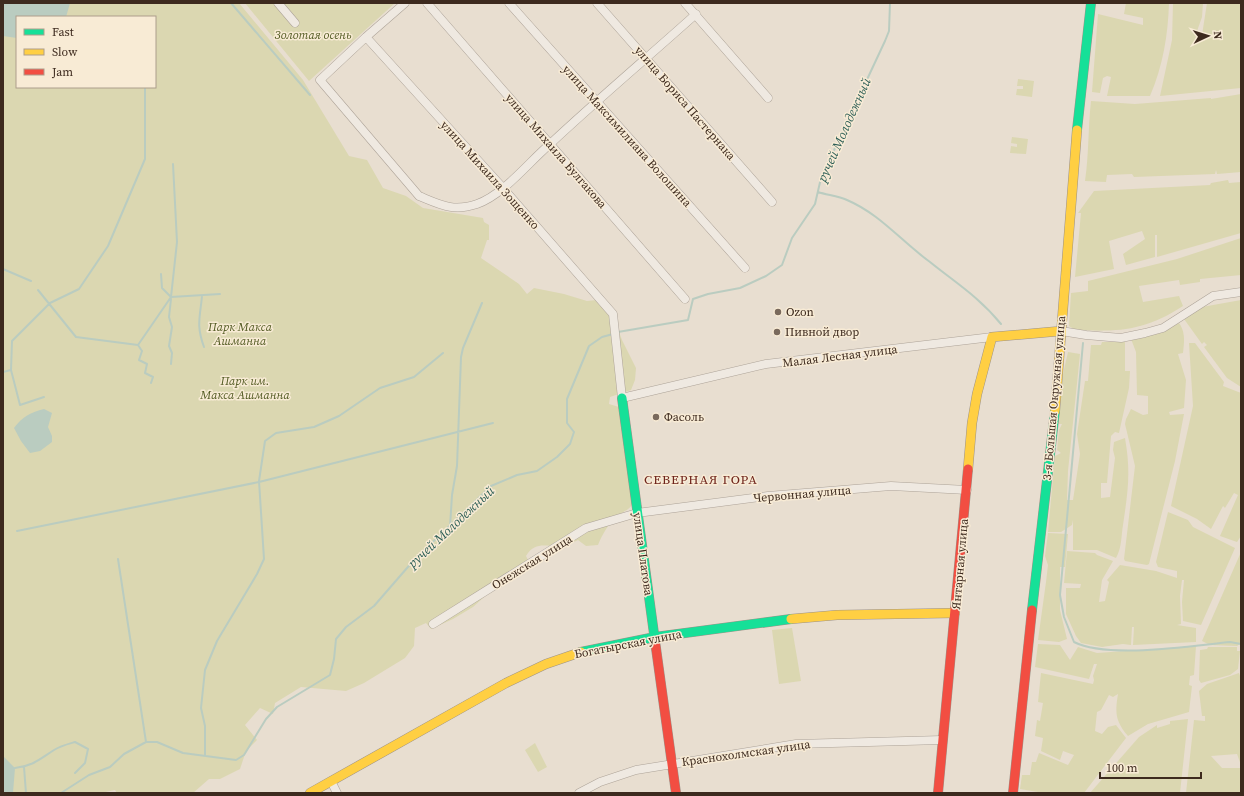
<svg xmlns="http://www.w3.org/2000/svg" width="1244" height="796" font-family="'Source Serif 4',serif">
<style>
.green{fill:#dbd7b1;fill-rule:evenodd}
.water{fill:#baccc0}
.lines{fill:none;stroke-linecap:round;stroke-linejoin:round}
.stream{stroke:#baccc0;stroke-width:2}
.street-casing{stroke:#ada398;stroke-width:9}
.fast-casing{stroke:#9d9288;stroke-width:10}
.slow-casing{stroke:#9d9288;stroke-width:10}
.jam-casing{stroke:#9d9288;stroke-width:10}
.street{stroke:#efe9e1;stroke-width:8}
.fast{stroke:#16e098;stroke-width:9}
.slow{stroke:#ffcf43;stroke-width:9}
.jam{stroke:#f24e42;stroke-width:9}
.poi-dot{fill:#79695c;stroke:#f8ebd5;stroke-width:1.5}
.labels{text-anchor:middle;dominant-baseline:central;stroke-width:3;stroke-linejoin:round;paint-order:stroke}
.park-label{font-size:12px;font-style:italic;fill:#535b23;stroke:#f8ebd5}
.street-label{font-size:12px;fill:#3d2a1e;stroke:#f8ebd5}
.poi-label{font-size:12px;fill:#3d2a1e;stroke:#f8ebd5;text-anchor:start}
.water-label{font-size:13px;font-style:italic;fill:#2c5e56;stroke:#f8ebd5}
.neighbourhood-label{font-size:13px;letter-spacing:1px;fill:#6e231a;stroke:#f8ebd5}
</style>
<rect width="100%" height="100%" fill="#e8ded0"/>
<path class="green" d="M3 3H239L303 80 349 156 367 160 383 188 406 196 423 208 483 218 484 222 489 225V240H487L481 258 519 284 527 294 534 288 564 294 587 301 597 300 609 305 622 340 636 368 635 380 631 390 610 397 609 404 619 407 632 505C628 510 625 511 620 514 610 520 602 535 598 545L586 546 578 540C574 542 570 544 566 545 551 550 537 538 526 556L531 566 493 589 473 607 453 619 431 629 426 623 415 628 414 646 405 658 364 683 346 691 301 687 275 703 273 714 260 708 245 725 257 740 246 751 240 769 220 779H209L193 793H117L115 790 101 793H3ZM17 17H155V87H17Z
M245 3H395L309 81Z
M1126 3H1169C1168 35 1163 66 1150 96H1107L1111 77 1107 76 1103 78 1100 93 1092 92 1098 14 1143 25V18L1124 14Z
M1173 3H1203L1202 17 1196 34 1202 35 1207 3H1241V88L1160 96 1172 40Z
M1018 79 1034 81 1032 97 1016 95 1017 89H1023V86H1017Z
M1241 94V172L1217 174 1216 170 1215 174 1134 177 1132 174 1107 175 1106 182 1085 181C1089 154 1088 128 1091 101L1135 104 1211 98V99Z
M1012 137 1028 139 1026 154 1010 153 1011 146 1017 147V144L1011 143Z
M1228 180 1229 183 1241 182V233L1157 257V235H1155V257L1126 265 1123 254 1145 239 1142 231 1109 241 1114 269 1075 277 1081 213H1078L1094 191 1210 185 1211 183Z
M1241 238V275L1200 279V282L1180 285 1179 280 1139 286 1143 302 1179 296 1183 306C1145 331 1119 332 1075 330L1069 326 1071 293 1088 291V281L1177 259Z
M1241 300V387L1227 378 1204 347 1207 345 1204 342 1202 344 1184 319 1202 307Z
M1179 323C1186 333 1184 342 1183 353L1178 354 1186 380 1184 408 1169 412 1170 415 1184 414 1175 461 1149 564 1147 565 1125 561 1124 559 1135 466 1125 424 1126 419 1131 409 1143 415 1148 414V396L1137 395 1136 352 1131 339 1160 332Z
M1102 342H1125V371H1130L1129 388 1119 433 1115 432 1111 436 1107 483H1101V498L1110 497 1115 458 1113 450 1114 442 1125 438C1131 472 1128 491 1123 525 1121 537 1122 547 1116 558L1097 550H1073V520L1072 525 1061 532H1048L1055 456 1061 453 1057 450 1059 430 1062 424H1059L1062 378 1068 352 1080 354 1068 471 1067 500H1073L1080 454 1077 434 1085 381H1088L1091 345H1101Z
M1189 343H1195L1224 382 1223 386 1241 393V536L1237 542 1220 536 1238 495 1234 493 1225 508 1223 506 1211 529 1197 519 1171 506 1193 406Z
M1168 512 1188 520 1193 527 1235 548 1201 625 1183 621 1182 602 1184 580H1182L1180 596 1181 624 1177 625 1196 628V642L1133 645 1134 627H1132L1131 645 1123 644 1102 647 1081 643 1076 636 1066 614V588H1080L1081 584 1064 583 1067 551 1095 553 1097 555 1113 561 1102 580 1099 602 1105 601 1109 582 1107 580 1120 565 1156 571 1177 578V571L1158 567 1156 562Z
M1048 533 1068 534 1065 567H1060V610L1067 639 1059 642 1038 640 1046 582 1048 565 1045 556Z
M1241 552V595L1235 592 1241 595V643L1237 646 1210 645 1202 641Z
M792 628 801 681 779 684 772 630Z
M1038 644 1060 645 1070 660 1078 647 1097 653 1196 646 1194 675 1190 676 1189 685 1192 686 1189 712 1148 724 1128 736C1115 721 1115 712 1118 694L1113 697 1109 695 1101 710 1097 712 1095 731 1102 734 1108 727 1116 725 1126 738 1084 793H1044L1020 789 1022 775H1030L1032 762H1036L1039 753 1068 765 1074 755 1063 751 1060 760 1041 751 1043 738 1035 736 1037 720 1040 721 1043 703 1038 702 1041 673 1093 684 1094 680 1093 676 1097 664H1094L1089 679 1035 667Z
M1208 647H1237V651H1240L1238 669 1230 675 1201 683 1199 680 1200 650 1207 649Z
M1239 673 1241 679V765L1237 754 1211 756 1222 768H1241V793H1186L1194 720 1205 721V716H1202L1199 691 1207 684Z
M1188 719 1180 793H1090L1139 737 1157 725V728L1170 724V721Z
M535 743 547 767 538 772 525 750Z"/>
<path class="water" d="M3 3H70L66 17H17V38L3 36Z
M44 409 52 413 48 427 52 436V442L40 451 30 453 21 441 14 428C22 417 31 412 44 409Z
M3 756 15 768 13 793H3Z"/>
<g class="lines">
<path class="stream" d="M231 3 310 95
M818 192C827 195 838 196 847 200 880 214 902 242 930 262 956 283 979 297 1001 324
M3 269 31 281
M161 274 162 288 171 297 220 294
M38 290 76 337 138 345 171 297 177 242 173 164
M202 296C200 318 196 325 204 347
M171 299 169 317 172 327 169 346 172 353 171 364
M618 332 688 320 693 299 708 294 740 288 766 276 782 265 792 238 815 204 821 178 885 41 889 31 890 3
M1083 343 1060 595 1064 617 1074 642C1108 659 1190 646 1230 642L1241 644
M138 345 142 351 139 360 147 364 145 373 153 377 151 383
M11 370 20 405 44 397
M3 372 11 370 12 341 50 303 79 289 108 246 145 159V87
M450 527 452 495 457 466 461 357 463 348 482 303
M17 531 259 482 493 423
M118 559 146 742
M205 755V726L201 708 205 670 217 641 257 574 264 559 259 481 265 441 276 433 314 427 339 416 380 388 414 377 443 353
M24 767 26 793
M15 768C33 766 40 759 54 750 60 746 68 744 75 742L88 749 85 763 75 773
M61 793 89 775 110 767 124 754 146 742H157L183 753 236 760 244 755 266 719 277 707 330 675 334 659 336 639 346 627 374 606 414 560 491 486 517 475 537 471 557 457 570 444 574 432 567 423V399L589 346 602 337 613 334"/>
<g class="street-casing">
<path id="street" d="M278 3 295 23
M405 3 366 37 320 80 419 196C441 205 453 212 477 204 503 195 528 163 549 145 597 100 647 58 696 14
M427 3 685 299
M509 3 745 268
M597 3 772 202
M685 3 768 98
M366 37 503 188 613 314 622 398 766 364 992 337
M1061 331 1086 335 1121 338 1145 333 1163 328 1213 296 1241 292
M433 624 586 528 637 513 768 496 891 486 967 490
M331 781 337 793
M579 793 600 782 636 770 796 744 942 740"/>
</g>
<g class="fast-casing">
<path id="fast" d="M1077 130 1091 3
M622 398 655 641
M1032 610 1055 411
M581 652 655 637 791 619"/>
</g>
<g class="slow-casing">
<path id="slow" d="M1055 411 1077 130
M968 469 972 423 977 394 992 337 1061 331
M791 619 837 615 955 613
M310 793 506 683 546 664 581 652"/>
</g>
<g class="jam-casing">
<path id="jam" d="M655 641 676 793
M938 793 968 469
M1013 793 1032 610"/>
</g>
<use href="#street" class="street"/>
<use href="#fast" class="fast"/>
<use href="#slow" class="slow"/>
<use href="#jam" class="jam"/>
</g>
<g class="poi-dot">
<circle cx="778" cy="312" r="4"/>
<circle cx="777" cy="332" r="4"/>
<circle cx="656" cy="417" r="4"/>
</g>
<g class="labels">
<g class="park-label">
<text x="313" y="35">Золотая осень</text>
<text x="240" y="327">Парк Макса<tspan x="240" dy="14">Ашманна</tspan></text>
<text x="245" y="381">Парк им.<tspan x="245" dy="14">Макса Ашманна</tspan></text>
</g>
<g class="street-label">
<text transform="translate(685 103) rotate(49)">улица Бориса Пастернака</text>
<text transform="translate(627 136) rotate(48)">улица Максимилиана Волошина</text>
<text transform="translate(556 151) rotate(49)">улица Михаила Булгакова</text>
<text transform="translate(490 175) rotate(48)">улица Михаила Зощенко</text>
<text transform="translate(840 356) rotate(-7)">Малая Лесная улица</text>
<text transform="translate(1054 398) rotate(-85)">3-я Большая Окружная улица</text>
<text transform="translate(802 494) rotate(-5)">Червонная улица</text>
<text transform="translate(643 554) rotate(82)">улица Платова</text>
<text transform="translate(532 562) rotate(-32)">Онежская улица</text>
<text transform="translate(960 564) rotate(-85)">Янтарная улица</text>
<text transform="translate(628 644) rotate(-11)">Богатырская улица</text>
<text transform="translate(746 753) rotate(-8)">Краснохолмская улица</text>
</g>
<g class="poi-label">
<text x="786" y="312">Ozon</text>
<text x="785" y="332">Пивной двор</text>
<text x="664" y="417">Фасоль</text>
</g>
<g class="water-label">
<text transform="translate(844 130) rotate(-66)">ручей Молодежный</text>
<text transform="translate(451 527) rotate(-43)">ручей Молодежный</text>
</g>
<g class="neighbourhood-label">
<text x="701" y="479">СЕВЕРНАЯ ГОРА</text>
</g>
</g>
<rect width="1244" height="796" fill="none" stroke="#3d2a1e" stroke-width="8"/>
<rect x="16" y="16" width="140" height="72" fill="#f8ebd5" stroke="#ad9e8c"/>
<rect x="24" y="29" width="20" height="6" fill="#16e098" stroke="#ad9e8c"/>
<text x="52" y="36" font-size="12" fill="#3d2a1e">Fast</text>
<rect x="24" y="49" width="20" height="6" fill="#ffcf43" stroke="#ad9e8c"/>
<text x="52" y="56" font-size="12" fill="#3d2a1e">Slow</text>
<rect x="24" y="69" width="20" height="6" fill="#f24e42" stroke="#ad9e8c"/>
<text x="52" y="76" font-size="12" fill="#3d2a1e">Jam</text>
<g transform="translate(1208 36) rotate(86)" stroke="#f8ebd5" stroke-width="3" paint-order="stroke">
<path d="M0-3L7 15L0 10L-7 15Z" fill="#3d2a1e"/>
<text y="-6" font-size="11" font-weight="bold" text-anchor="middle" fill="#3d2a1e">N</text>
</g>
<path d="M1100 772v6h101v-6" fill="none" stroke="#3d2a1e" stroke-width="2"/>
<text x="1106" y="772" font-size="12" fill="#3d2a1e" stroke="#f8ebd5" stroke-width="3" paint-order="stroke">100 m</text>
</svg>
